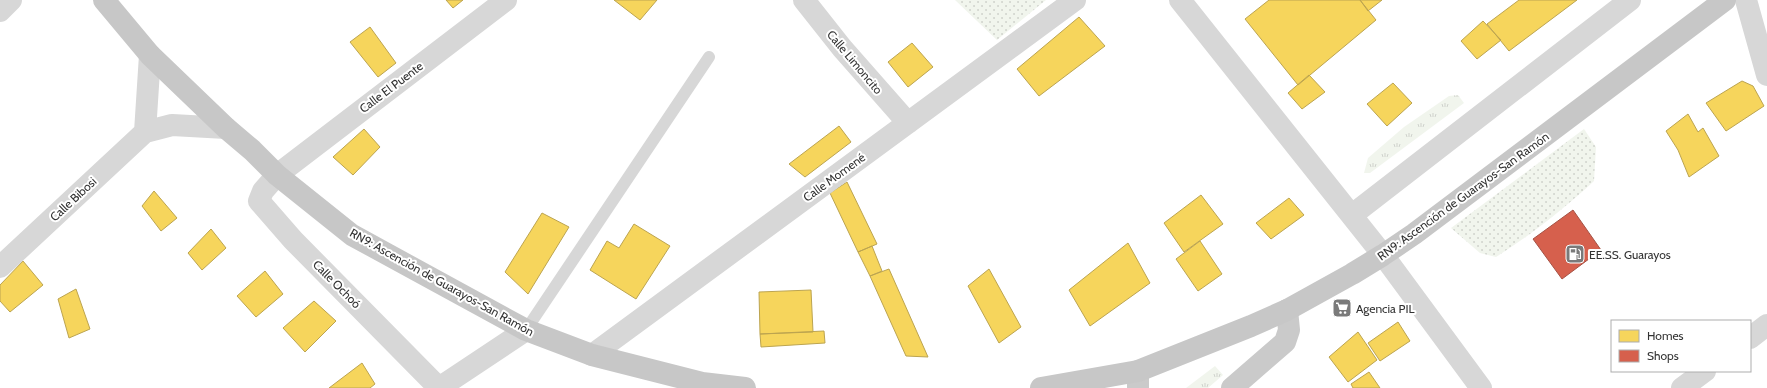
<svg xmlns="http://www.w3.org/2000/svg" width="1767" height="388" font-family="Cabin,sans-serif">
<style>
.grass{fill:url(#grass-tufts)}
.park{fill:url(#park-dots)}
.homes{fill:#f6d55c;stroke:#bca450}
.shops{fill:#d6604d;stroke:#a55245}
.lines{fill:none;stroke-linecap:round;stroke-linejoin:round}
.service{stroke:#d7d7d7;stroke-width:12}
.minor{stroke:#d7d7d7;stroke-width:22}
.primary{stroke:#cacaca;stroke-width:22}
.trunk{stroke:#c7c7c7;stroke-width:22}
.labels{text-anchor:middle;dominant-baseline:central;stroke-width:4;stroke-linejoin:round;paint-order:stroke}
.street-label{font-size:12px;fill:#333;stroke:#fff}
.poi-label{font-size:12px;fill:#333;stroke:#fff;text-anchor:start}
</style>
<defs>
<pattern id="grass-tufts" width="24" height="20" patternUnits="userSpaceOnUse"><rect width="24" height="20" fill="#f1f5ed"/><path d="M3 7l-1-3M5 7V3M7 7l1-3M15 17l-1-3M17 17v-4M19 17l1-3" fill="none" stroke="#cfd2cc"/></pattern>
<pattern id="park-dots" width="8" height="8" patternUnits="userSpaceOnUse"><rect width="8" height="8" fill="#f1f5ed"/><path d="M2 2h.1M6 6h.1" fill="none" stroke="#cfd2cc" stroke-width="1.8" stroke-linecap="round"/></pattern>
</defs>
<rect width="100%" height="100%" fill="#fff"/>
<path class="grass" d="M1458 95 1464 103 1370 173H1364L1368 158 1404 127 1449 96Z
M1215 366 1223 375 1208 388H1186Z"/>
<path class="park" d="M955 0H1046L997 40Z
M1584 129 1596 147 1594 181C1565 208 1531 235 1496 257L1480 253 1451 228Z"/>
<path class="homes" d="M446 0H463L453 8Z
M614 0H657L640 20Z
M1269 0H1360L1376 20 1298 85 1245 19Z
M1360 0H1382L1368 11Z
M1519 0H1577L1509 51 1487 24Z
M1079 17 1105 46 1039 96 1017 69Z
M1483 21 1501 40 1477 59 1461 41Z
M370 27 396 63 378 77 350 42Z
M912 43 933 67 908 87 888 62Z
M1309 75 1325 92 1302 109 1288 93Z
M1742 81 1753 86 1764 106 1726 131 1706 103Z
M1393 83 1412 103 1387 126 1367 104Z
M1688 114 1698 132 1703 128 1719 156 1689 177 1678 150 1666 131Z
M839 126 851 142 805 177 789 164Z
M364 129 380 147 353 175 333 157Z
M847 182 877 244 858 252 830 193Z
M154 191 177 218 161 231 142 206Z
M1201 195 1223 224 1184 252 1164 223Z
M1289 198 1304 215 1271 239 1256 223Z
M542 213 569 227 528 294 505 272Z
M634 224 670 246 636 299 590 270 607 241 619 248Z
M211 229 226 248 202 270 188 253Z
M1200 241 1222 274 1198 291 1176 259Z
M1128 243 1150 283 1090 326 1069 290Z
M872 246 882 271 870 276 858 252Z
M23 261 43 285 10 312 0 301V285Z
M889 269 928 357 906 356 870 276Z
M989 269 1021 327 999 343 968 286Z
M265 271 283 294 256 317 237 296Z
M76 289 90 329 69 338 58 299Z
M811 290 813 332 760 334 759 292Z
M314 301 336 321 305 352 283 328Z
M1398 322 1410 341 1380 361 1368 343Z
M824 331 825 343 761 347 760 334Z
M1358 332 1377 360 1348 382 1329 357Z
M362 363 375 384 370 388H329Z
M1369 372 1380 388H1353L1351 384Z"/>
<path class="shops" d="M1573 210 1601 250 1562 279 1533 239Z"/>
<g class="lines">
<path class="service" d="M526 330 709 57"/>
<path class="minor" d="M804 0 842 48 908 123
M1180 0 1383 255 1481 388
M1746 0 1767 75
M0 11 11 0
M145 132 150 55
M1352 215 1630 0
M0 267 145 132 172 125 226 128
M1750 338 1767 325
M592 355 1075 0
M439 388 293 240 259 201 263 191 277 175 506 0
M439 388 526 330
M1682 388 1705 371"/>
<path class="primary" d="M1138 388V371
M1232 388 1285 342 1289 330 1287 310"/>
<path class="trunk" d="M104 0 150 55 226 128 252 150 277 175 352 235 526 330 592 355 702 383 745 388
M1041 388 1138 371 1251 326 1287 310 1352 274 1383 255 1414 234 1725 0"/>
</g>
<defs>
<g id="fuel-square" transform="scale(1)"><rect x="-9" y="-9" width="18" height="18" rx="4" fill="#7a7a7a" stroke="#fff"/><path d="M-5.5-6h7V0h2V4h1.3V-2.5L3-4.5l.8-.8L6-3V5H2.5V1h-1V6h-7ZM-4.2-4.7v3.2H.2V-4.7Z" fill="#fff"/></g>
<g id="supermarket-square" transform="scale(1)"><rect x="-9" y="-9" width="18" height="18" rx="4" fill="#7a7a7a" stroke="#fff"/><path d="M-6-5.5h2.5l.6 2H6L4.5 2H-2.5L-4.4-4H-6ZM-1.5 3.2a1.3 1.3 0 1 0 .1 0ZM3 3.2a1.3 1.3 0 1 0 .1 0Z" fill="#fff"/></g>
</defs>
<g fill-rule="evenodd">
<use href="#fuel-square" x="1575" y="254"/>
<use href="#supermarket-square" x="1342" y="308"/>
</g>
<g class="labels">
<g class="street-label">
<text transform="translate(855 62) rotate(50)">Calle Limoncito</text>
<text transform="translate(391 87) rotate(-37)">Calle El Puente</text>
<text transform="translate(834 177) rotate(-36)">Calle Momené</text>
<text transform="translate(1463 196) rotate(-36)">RN9: Ascención de Guarayos-San Ramón</text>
<text transform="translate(73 199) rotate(-43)">Calle Bibosi</text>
<text transform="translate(442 282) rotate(29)">RN9: Ascención de Guarayos-San Ramón</text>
<text transform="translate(337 284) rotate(45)">Calle Ochoó</text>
</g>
<g class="poi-label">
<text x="1589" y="254">EE.SS. Guarayos</text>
<text x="1356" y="308">Agencia PIL</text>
</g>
</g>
<rect x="1611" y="320" width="140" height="52" fill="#ffffff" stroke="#adadad"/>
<rect x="1619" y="330" width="20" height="12" fill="#f6d55c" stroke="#adadad"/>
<text x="1647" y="340" font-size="12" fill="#333333">Homes</text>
<rect x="1619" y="350" width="20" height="12" fill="#d6604d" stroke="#adadad"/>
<text x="1647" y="360" font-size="12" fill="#333333">Shops</text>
</svg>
